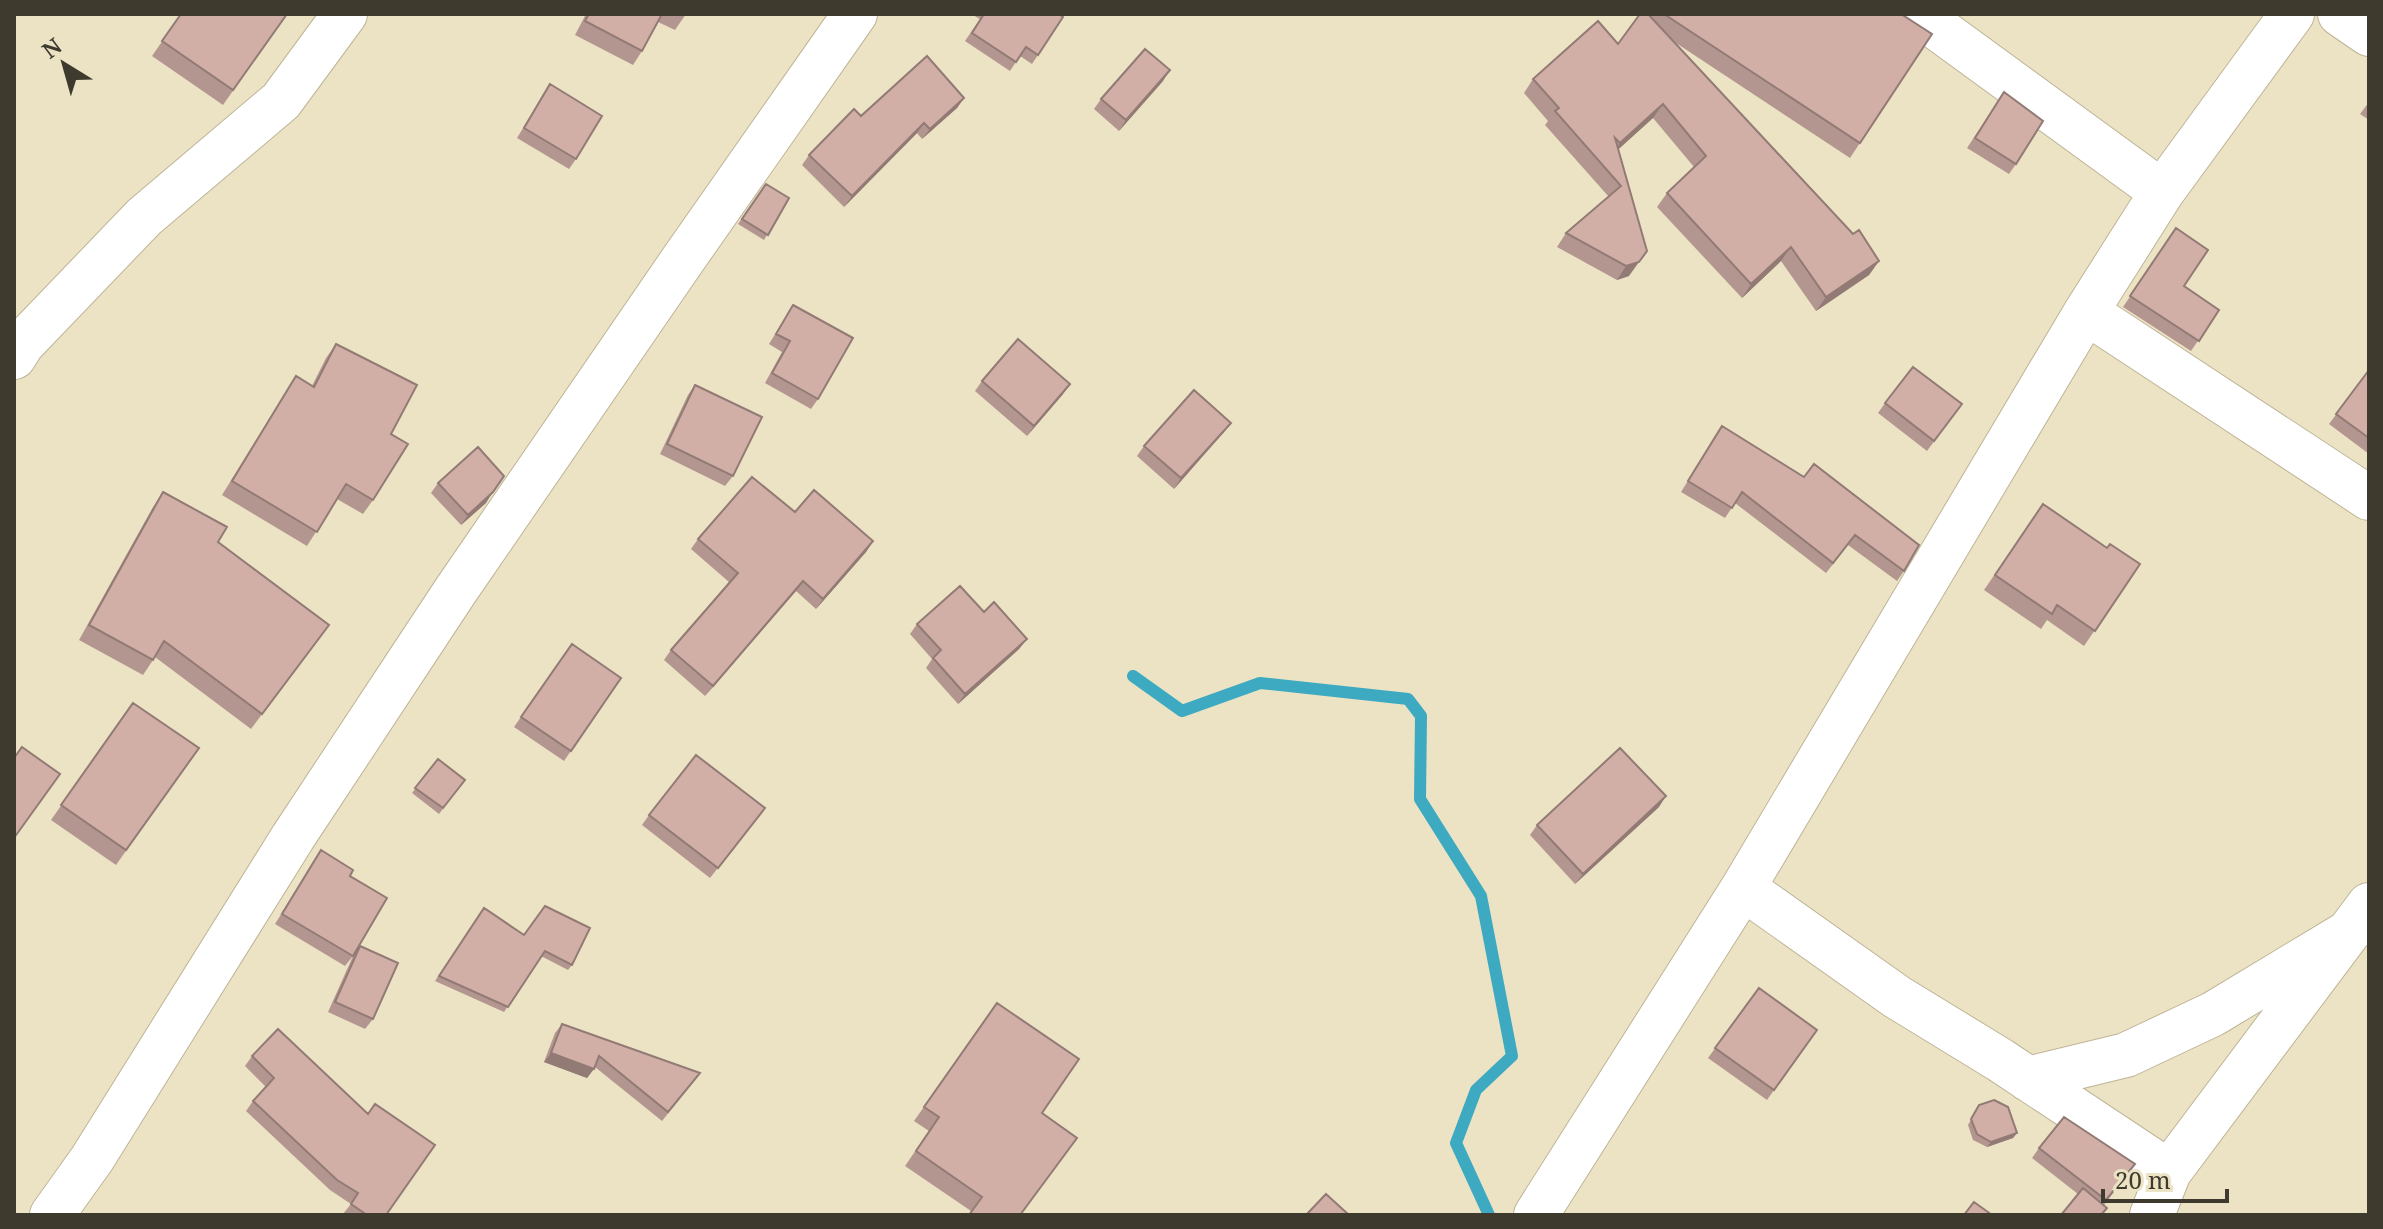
<svg xmlns="http://www.w3.org/2000/svg" width="2383" height="1229" font-family="'Noto Serif',serif">
<style>
.lines{fill:none;stroke-linecap:round;stroke-linejoin:round}
.stream{stroke:#3daac2;stroke-width:12}
.minor-casing{stroke:#beb497;stroke-width:46}
.minor{stroke:#fff;stroke-width:44}
.wall{fill:#b49690}
.shaded-wall{fill:#927a75}
.building{fill:#d1afa7;stroke:#927a75;stroke-width:2}
</style>
<rect width="100%" height="100%" fill="#ece3c4"/>
<g class="lines">
<path class="stream" d="M1133 676 1182 711 1260 683 1408 699 1421 716 1420 799 1481 896 1512 1056 1476 1090 1456 1143 1489 1215"/>
<g class="minor-casing">
<path id="minor" d="M1918 14 2162 192
M2340 14 2369 34
M2086 312 2369 498
M14 357 22 344 144 217 281 101 345 14
M1743 888 1897 997 2000 1060 2169 1172 2152 1215
M2028 1079 2126 1055 2213 1014 2349 932
M2169 1172 2369 905
M52 1215 92 1159 293 837 456 590 682 261 855 14
M1536 1215 1743 888 2086 312 2162 192 2292 14"/>
</g>
<use href="#minor" class="minor"/>
</g>
<path class="wall" d="M181 14H287L223 105 152 56Z
M586 14H686L675 30 658 22 642 51 633 65 575 35Z
M971 14H1059L1063 17 1032 64 1020 56 1010 71 965 41 980 19Z
M1640 14H1901L1932 34 1850 158 1673 41 1879 261 1869 275 1816 311 1781 261 1742 298 1657 207 1667 193 1694 167 1653 118 1618 149 1629 276 1617 280 1557 247 1566 233 1609 197 1545 125 1548 121 1524 93 1533 79 1618 44Z
M1163 81 1119 131 1094 109 1101 99Z
M550 84 576 159 569 169 517 138Z
M2004 92 2016 164 2009 174 1967 148Z
M964 98 957 108 922 139 917 133 844 207 802 165 809 155 861 116Z
M2369 102V120L2360 114Z
M766 184 789 198 764 240 738 224Z
M2176 228 2184 286 2219 310 2191 351 2123 307Z
M793 305 818 399 811 409 765 383 782 352 769 344Z
M336 344 391 434 373 500 363 514 337 499 307 546 222 495 296 376 312 386 326 358Z
M2369 370V454L2329 424Z
M982 381 1063 394 1027 436 975 391Z
M695 385 733 476 725 486 660 454 688 395Z
M1885 403 1962 404 1927 451 1878 413Z
M1231 423 1223 433 1174 489 1137 456 1144 446Z
M1722 426 1904 571 1897 581 1848 545 1826 573 1735 503 1725 518 1681 492Z
M438 483 486 503 461 525 431 493Z
M163 492 218 542 318 639 251 729 155 657 143 675 79 640 153 507Z
M2043 504 2107 548 2140 564 2084 646 2047 620 2041 629 1984 590Z
M795 512 873 541 866 552 816 609 796 591 705 696 664 660 671 650 729 582 691 549 698 539Z
M984 612 1027 639 1019 649 958 704 926 668 932 659 910 634 917 624Z
M572 644 621 678 564 761 514 727Z
M133 703 199 748 116 865 51 820Z
M438 759 465 780 439 814 412 793Z
M1659 807 1575 884 1530 835 1537 825Z
M765 808 710 878 642 825 649 815Z
M321 850 350 876 353 956 345 966 275 924Z
M484 908 524 935 572 965 568 970 541 956 504 1012 435 981Z
M360 946 373 1019 365 1029 328 1012 353 956Z
M1759 988 1817 1030 1767 1100 1708 1058Z
M997 1003 1042 1113 971 1211 905 1166 929 1131 914 1121Z
M562 1024 700 1073 662 1121 595 1067 587 1078 544 1062 555 1033Z
M278 1029 386 1215 343 1214 351 1204 330 1190 246 1111 253 1101 266 1087 245 1066 252 1056Z
M1979 1105 2017 1133 2013 1138 1987 1147 1973 1140 1968 1125Z
M2039 1148 2135 1164 2104 1205 2078 1194 2032 1158Z"/>
<path class="shaded-wall" d="M1170 70 1163 81 1119 131 1126 120Z
M964 98 957 108 922 139 930 129Z
M1663 104 1653 118 1610 157 1620 143Z
M924 123 917 133 844 207 852 196Z
M1791 247 1781 261 1742 298 1751 284Z
M1879 261 1869 275 1816 311 1826 297Z
M1639 262 1629 276 1617 280 1626 266Z
M1070 384 1063 394 1027 436 1034 426Z
M1231 423 1223 433 1174 489 1181 478Z
M493 492 486 503 461 525 468 515Z
M873 541 866 552 816 609 823 599Z
M803 581 796 591 705 696 713 686Z
M1027 639 1019 649 958 704 965 694Z
M1666 796 1659 807 1575 884 1583 874Z
M551 1053 594 1069 587 1078 544 1062Z
M2017 1133 2013 1138 1987 1147 1991 1142Z"/>
<path class="building" d="M181 14H287L233 90 162 41Z
M589 14H662L642 51 585 21Z
M984 14H1059L1063 17 1038 55 1026 47 1016 62 972 33Z
M1640 14H1648L1853 234 1859 230 1879 261 1826 297 1791 247 1751 284 1667 193 1706 156 1663 104 1620 143 1615 138 1647 251 1639 262 1626 266 1566 233 1621 186 1555 111 1559 108 1533 79 1598 21 1618 44Z
M1664 14H1901L1932 34 1860 143Z
M1145 49 1170 70 1126 120 1101 99Z
M927 56 964 98 930 129 924 123 852 196 809 155 854 109 861 116Z
M550 84 602 116 576 159 524 128Z
M2004 92 2043 121 2016 164 1975 138Z
M766 184 789 198 768 235 742 219Z
M2176 228 2208 250 2184 286 2219 310 2199 341 2130 296Z
M793 305 853 338 818 399 772 373 790 341 776 334Z
M1018 339 1070 384 1034 426 982 381Z
M336 344 417 385 391 434 408 444 373 500 346 484 317 532 232 481 296 376 314 387Z
M1913 367 1962 404 1934 441 1885 403Z
M2369 370V438L2336 414Z
M695 385 762 417 733 476 667 444Z
M1194 390 1231 423 1181 478 1144 446Z
M1722 426 1804 477 1814 464 1919 545 1904 571 1855 535 1833 563 1742 492 1732 508 1688 481Z
M478 447 504 476 493 492 468 515 438 483Z
M752 477 795 512 814 490 873 541 823 599 803 581 713 686 671 650 738 573 698 539Z
M163 492 227 527 218 542 329 625 262 714 164 641 153 660 89 625Z
M2043 504 2107 548 2110 544 2140 564 2095 631 2057 605 2052 614 1995 575Z
M960 586 984 612 994 602 1027 639 965 694 933 658 941 650 917 624Z
M572 644 621 678 571 751 521 717Z
M133 703 199 748 126 850 61 805Z
M22 747 60 774 14 838V758Z
M1620 748 1666 796 1583 874 1537 825Z
M696 755 765 808 718 868 649 815Z
M438 759 465 780 443 808 415 788Z
M321 850 353 870 350 876 387 898 353 956 282 914Z
M545 906 590 928 572 965 545 951 508 1007 439 976 484 908 524 935Z
M360 946 398 963 373 1019 335 1002Z
M1759 988 1817 1030 1774 1090 1715 1048Z
M997 1003 1079 1059 1042 1113 1077 1138 1020 1215H969L982 1197 916 1151 939 1117 924 1107Z
M562 1024 700 1073 668 1112 599 1056 594 1069 551 1053Z
M278 1029 368 1114 375 1104 435 1145 386 1215H367L351 1204 358 1193 337 1180 253 1101 274 1078 252 1056Z
M1994 1100 2008 1107 2017 1133 1991 1142 1977 1134 1971 1119 1979 1105Z
M2064 1117 2135 1164 2106 1200 2039 1148Z
M2083 1188 2107 1208 2101 1215H2061Z
M1326 1194 1349 1215H1306Z
M1974 1202 1992 1215H1964Z"/>
<rect width="2383" height="1229" fill="none" stroke="#3e3a2e" stroke-width="32"/>
<g transform="translate(64 64) rotate(323)" stroke="#ece3c4" stroke-width="6" paint-order="stroke">
<path d="M0-6L14 30L0 20L-14 30Z" fill="#3e3a2e"/>
<text y="-12" font-size="22" font-weight="bold" text-anchor="middle" fill="#3e3a2e">N</text>
</g>
<path d="M2103 1189v12h124v-12" fill="none" stroke="#3e3a2e" stroke-width="4"/>
<text x="2115" y="1189" font-size="24" fill="#3e3a2e" stroke="#ece3c4" stroke-width="6" paint-order="stroke">20 m</text>
</svg>
